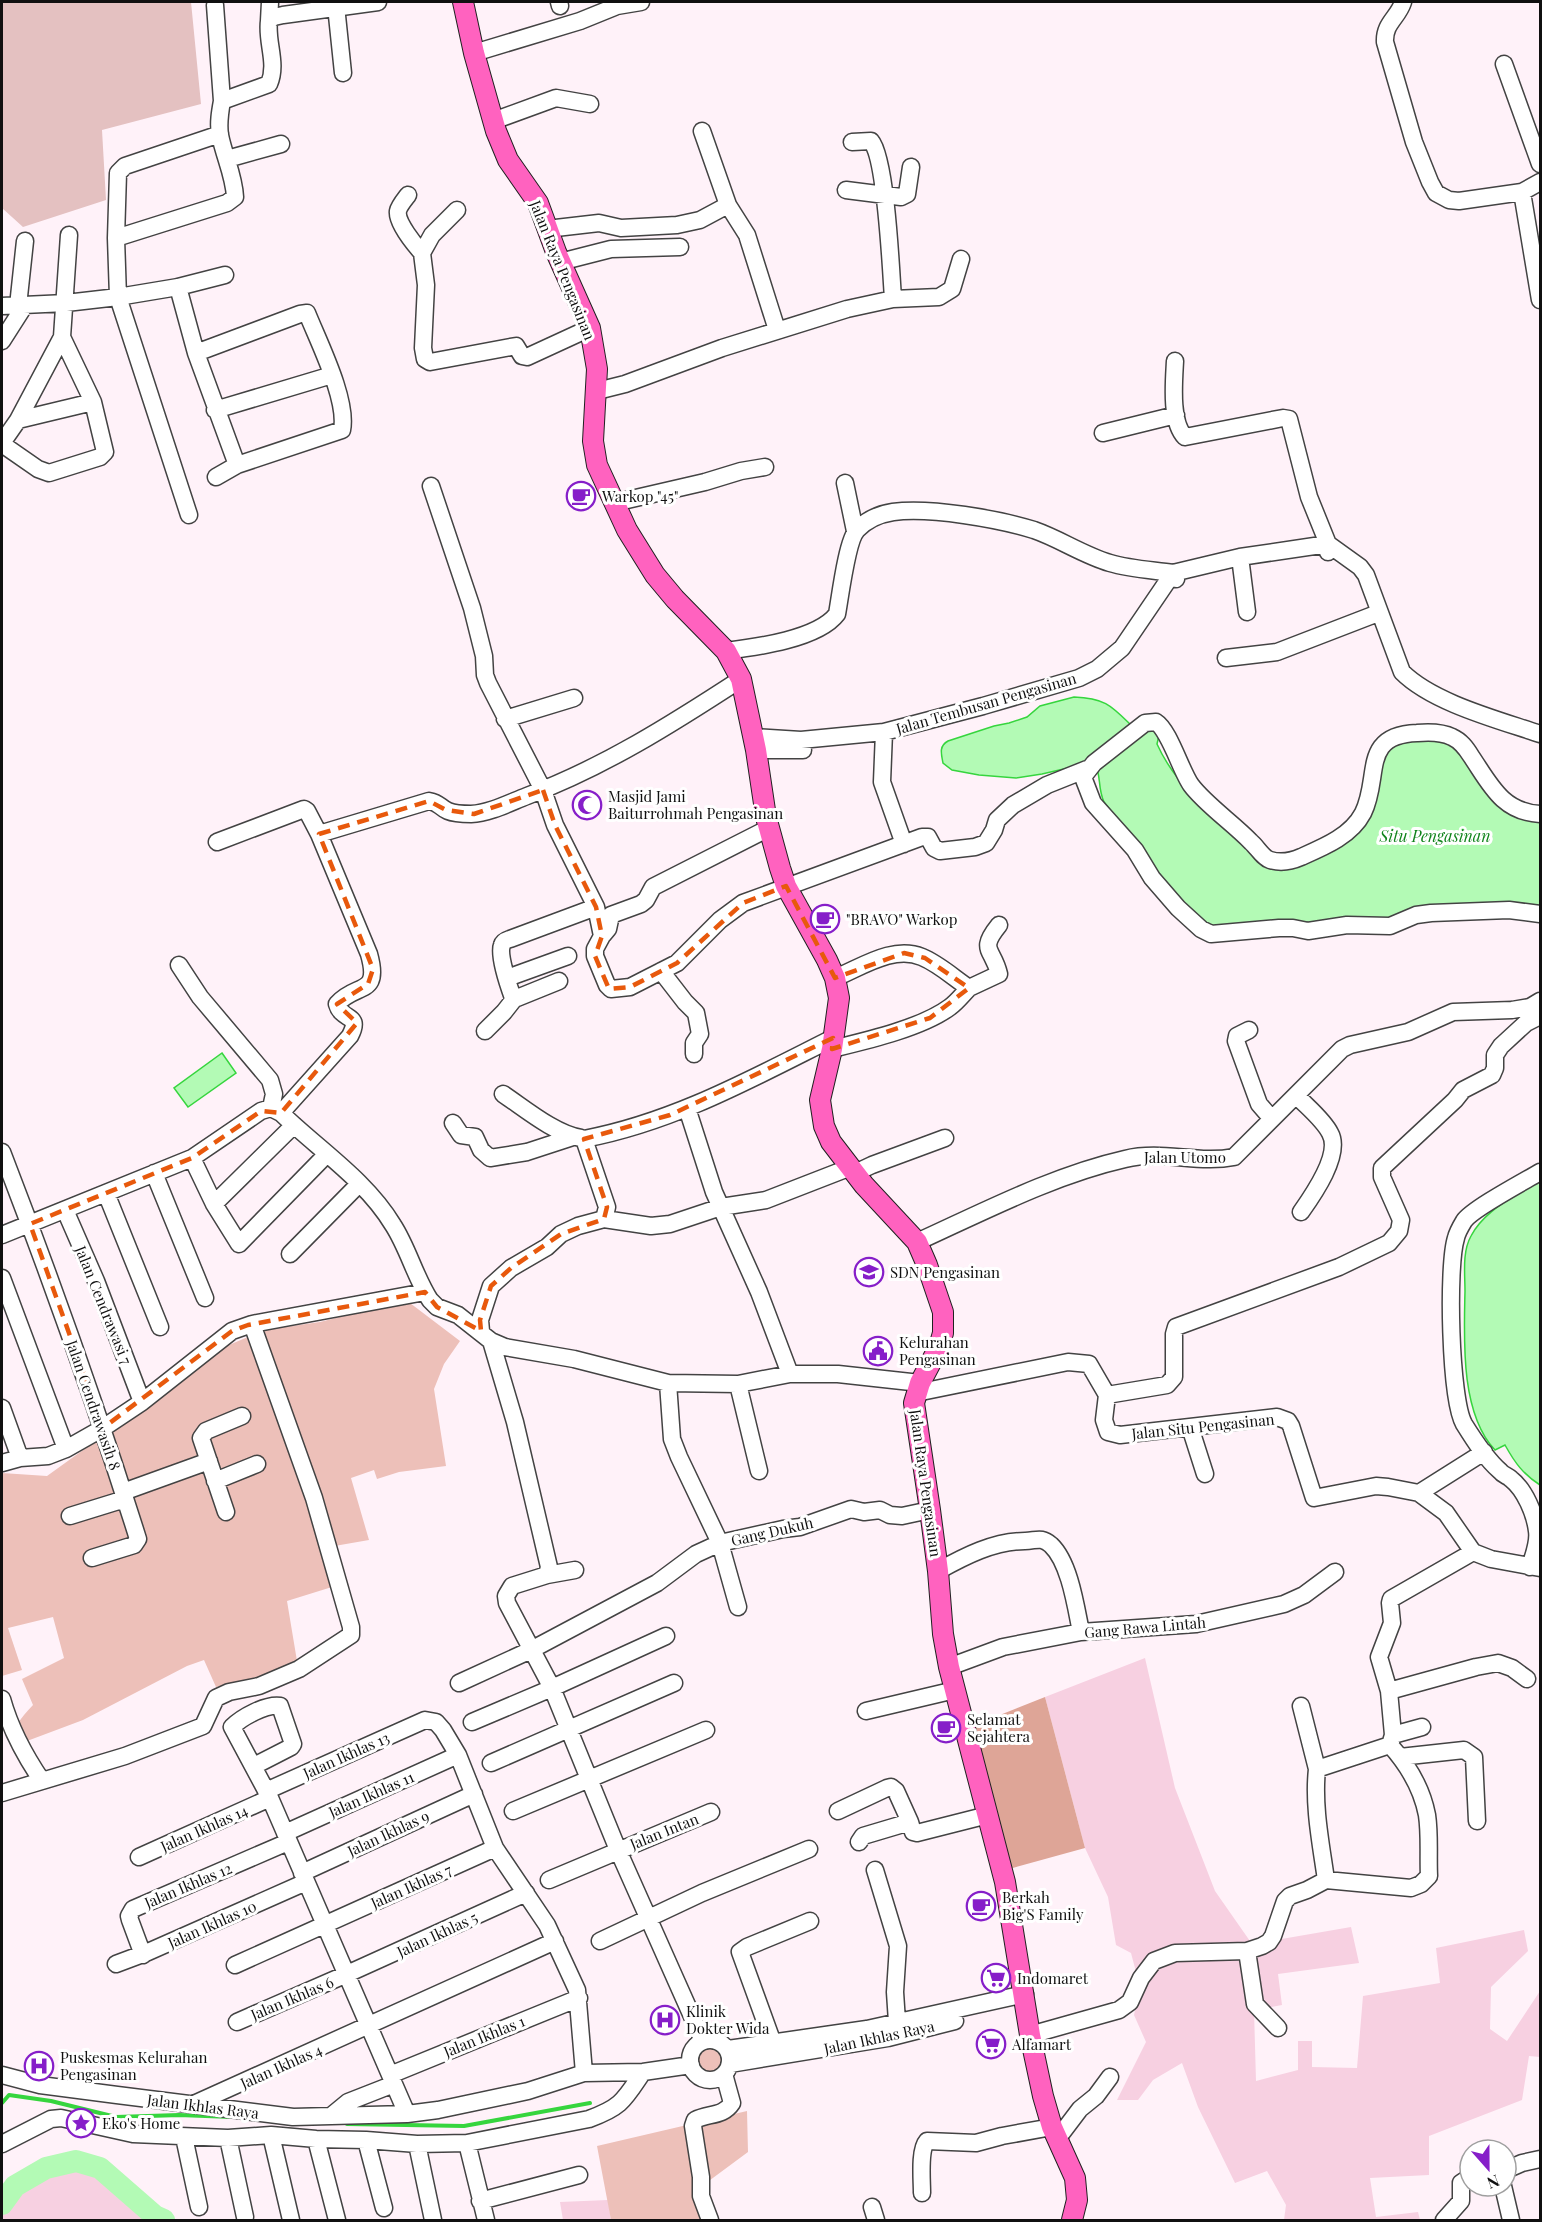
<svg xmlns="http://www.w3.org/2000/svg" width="1542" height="2222" font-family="'Playfair Display',serif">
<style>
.farmland{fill:#f7d0e1}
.green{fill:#edc0b9}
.forest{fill:#dea597}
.cemetery{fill:#e4c1c1}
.water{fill:#b3fab5;stroke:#36d53e;stroke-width:1.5}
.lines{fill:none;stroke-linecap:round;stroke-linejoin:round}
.stream{stroke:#36d53e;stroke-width:4}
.river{stroke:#b3fab5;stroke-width:22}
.minor-casing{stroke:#434343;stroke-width:19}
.major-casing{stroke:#212121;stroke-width:22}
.minor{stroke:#fff;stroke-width:16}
.major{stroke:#ff62bf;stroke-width:20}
.marked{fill:none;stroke:#e8590c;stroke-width:4.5;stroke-dasharray:12 8;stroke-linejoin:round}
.labels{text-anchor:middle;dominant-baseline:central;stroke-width:6;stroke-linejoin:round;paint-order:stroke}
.street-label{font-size:15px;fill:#101010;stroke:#fff}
.poi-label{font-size:15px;fill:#101010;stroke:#fff;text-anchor:start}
.water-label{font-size:16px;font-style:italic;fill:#10841b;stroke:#fff}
</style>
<rect width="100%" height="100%" fill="#fff2f9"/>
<path class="farmland" d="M1145 1658 1175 1788 1215 1891 1252 1944 1351 1927 1359 1963 1278 1974 1282 2005 1254 2010 1256 2081 1298 2070V2041H1312V2067L1357 2068 1363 1996 1440 1983 1436 1948 1524 1930 1528 1951 1491 1987 1490 2029 1507 2041 1540 1991V2057L1529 2056 1522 2100 1429 2136V2175L1370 2178 1376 2217 1418 2212 1420 2220H1284L1286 2205 1267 2171 1235 2183 1198 2107 1182 2063 1153 2080 1138 2100H1117L1146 2042 1134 2015 1140 1987 1131 1953 1116 1945 1108 1897 1085 1848 1045 1697Z
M67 2159 104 2173 149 2211 150 2220H2V2197Z
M608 2200 611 2220H563L560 2202Z"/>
<path class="green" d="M406 1300 460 1341 444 1364 434 1389 446 1466 399 1472 377 1479 374 1470 351 1478 369 1540 323 1548 332 1587 287 1601 298 1667 216 1687 204 1660 187 1666 83 1720 11 1747C12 1728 20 1719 33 1705L22 1679 64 1658 53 1617 8 1628 22 1670 2 1676V1473L47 1476 229 1345 264 1330 320 1322Z
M697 2062a13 13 0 1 1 26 0a13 13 0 1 1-26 0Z
M747 2111 748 2152 698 2189 702 2220H611L597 2146Z"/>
<path class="forest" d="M1045 1697 1085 1848 1002 1871 965 1729Z"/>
<path class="cemetery" d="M2 2H191L201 104 102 130 106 200 23 227 2 208Z"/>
<path class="water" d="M1074 697C1108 698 1113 708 1136 730L1155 727 1160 731 1157 744C1179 793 1227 828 1266 863L1350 834 1380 760 1391 742 1449 737 1488 790 1540 821V908L1404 918 1309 928 1211 926 1182 904 1104 802C1097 787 1102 775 1094 762L1042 774 1016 778 979 775 952 770 943 763C941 753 939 746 948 741L994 726 1009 723 1027 717 1040 706Z
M222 1053 236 1073 188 1107 174 1088Z
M1540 1178V1485C1523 1474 1515 1463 1505 1445L1495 1450C1460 1413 1464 1338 1465 1291 1465 1274 1462 1252 1471 1236 1485 1209 1517 1196 1540 1178Z"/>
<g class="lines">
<path class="stream" d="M2 2103 9 2095 51 2101 116 2117 179 2115 232 2117
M347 2124 464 2126 590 2103"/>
<path class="river" d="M2 2204 15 2186 46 2168 76 2161 100 2168 155 2216 164 2220"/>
<g class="minor-casing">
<path id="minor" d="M559 2 560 6
M1403 2C1398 18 1384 23 1385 42L1414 142 1430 182 1436 193 1449 200 1459 201 1522 192 1540 300
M215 5 222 101
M336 6 343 73
M269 21 270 2
M474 53 580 21 617 6 641 2
M1504 64 1540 164
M493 121 556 98 590 104
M702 131 728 205 747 235 777 330
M852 142 871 141C886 158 891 270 893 299
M227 159 281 144
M846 190 901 197 907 194 911 167
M1522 192 1540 182
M408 195C405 199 399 206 398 211 396 222 415 245 422 253
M457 210 432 235 422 253 426 285 423 348 425 359 430 362 516 346 522 356 527 357 590 328
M547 229 599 223 621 228 677 225 700 220 728 205
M116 238 118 173 125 166 220 134
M560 262 611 249 680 247
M225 275 178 287 118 297 116 238 227 203 235 197C234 175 224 156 220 135 218 123 220 112 222 101L269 84C278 63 266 42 269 21L274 17 283 15 378 2
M178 287 196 353 237 465 342 430C348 400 319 343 307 313L300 314 196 353
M2 306 66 303 118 297 189 515
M18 306 25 241
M2 341 25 305
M1175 361C1174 381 1170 422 1185 437L1283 418 1289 419 1309 497 1328 544V552
M597 391 625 384 722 348 847 309 893 299 939 297 952 289 961 259
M215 410 332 375
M18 420 93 402
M1103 433 1176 415
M2 443 18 420 62 337 69 235
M2 444 38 469 49 473 100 457 105 452 93 402 62 337
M216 477 237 465
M845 483 855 531
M431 486 472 608 484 656 485 675 488 683 543 790 555 825 596 907 602 936 595 949V956L607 985 611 989 630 987 677 963 720 920 743 903 922 837H928L934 848 940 851 975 847 986 843 994 830 997 820 1013 805 1047 785 1087 769
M614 503 705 482 741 471 765 467
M1240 557 1247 612
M726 651C757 647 818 639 837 614 840 598 847 540 857 530 866 520 880 514 893 512 930 507 999 519 1034 530 1060 539 1083 555 1110 563 1130 569 1152 570 1173 573L1176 579
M1226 658 1277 652 1373 615
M505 719 574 698
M884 732 882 782 904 844
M753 737 801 740 884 732 983 706 1079 678 1097 669 1122 648 1173 573 1240 557 1328 544 1360 567 1366 575 1402 672C1433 703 1499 720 1540 734
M756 750H803
M1540 814C1502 812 1490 784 1471 756 1466 748 1461 741 1452 737 1442 732 1428 732 1417 733 1360 735 1381 777 1363 813 1351 836 1324 847 1301 857 1292 861 1280 863 1270 860 1263 858 1257 847 1251 842 1234 824 1205 804 1191 785 1181 771 1169 730 1156 722L1145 723 1094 763 1083 777 1093 803 1135 850 1152 878 1178 908 1201 929 1211 934 1279 928H1293L1308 931 1347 925 1390 926 1416 915 1431 913 1509 910 1540 914
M217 842 304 809 307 811 319 834
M603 935 608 929 611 915 641 904 646 900 653 887 769 828
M179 965 200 997 270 1080 274 1094 271 1108
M661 971 685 1002 696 1013 700 1034 694 1043V1054
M507 978 568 956
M835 978C862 967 893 945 922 957 939 964 954 978 969 988L999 974C993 948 978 951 999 925
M559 981 517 998H513C509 987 498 955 502 945 503 941 507 940 510 939L596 907
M1249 1030 1237 1036 1236 1041 1259 1104 1272 1119
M485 1031 504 1012 515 998
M832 1049C865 1041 922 1028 950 1007 957 1002 963 994 969 988
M503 1094C524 1108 555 1134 581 1138
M1296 1095C1306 1106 1323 1119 1330 1133 1342 1154 1313 1195 1301 1212
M687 1108 714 1192 759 1292 790 1374
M281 1113 350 1036C362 1013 342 1022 337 1004 356 982 381 997 369 954L319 834 429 801C440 803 439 807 448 811 455 814 463 814 471 814 490 813 509 803 527 796 604 767 672 724 741 679
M453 1123 461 1135 475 1137 481 1150 490 1158 527 1152 573 1137
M2 1152C51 1279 97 1408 138 1539L134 1545 92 1558
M192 1158 214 1204 239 1244 327 1154
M154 1173 205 1298
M855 1173 872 1165 945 1138
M106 1193 160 1327
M214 1204 294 1125
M65 1210 96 1281 142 1402
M604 1219 651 1226 670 1224 721 1207 766 1200 851 1167
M2 1235 192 1158 261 1111 271 1108 281 1113C318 1149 366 1180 393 1225 408 1248 415 1277 430 1300L437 1307 458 1315 491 1341 515 1422 549 1567 547 1575 512 1586 506 1596 507 1603 552 1688 618 1850 703 2041
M917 1242C983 1212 1054 1175 1125 1159 1162 1150 1198 1164 1234 1157L1342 1049 1350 1045 1408 1032 1453 1012 1512 1010 1530 1007 1540 1001
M290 1254 359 1184
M2 1278 66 1449
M481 1331 480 1320 491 1286 511 1268 547 1247 561 1234 578 1226 604 1219 607 1207 584 1139C674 1122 753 1078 833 1038
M491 1341 505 1347 574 1359 668 1383 738 1384 790 1374H838L920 1383
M668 1383 672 1439 679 1457 720 1543 738 1607
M738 1384 759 1471
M916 1393 1068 1362 1089 1364 1107 1395 1104 1420 1108 1432 1120 1435 1277 1417 1288 1421 1291 1426 1314 1498 1376 1486 1388 1487 1419 1493 1446 1513 1473 1552 1491 1559 1540 1568
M1107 1395 1167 1385 1174 1377V1334L1176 1327 1339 1267 1389 1243 1399 1231 1401 1220 1382 1177V1168L1455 1100 1463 1090 1492 1075 1495 1068V1055L1501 1046 1526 1023 1540 1016
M2 1408 20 1458
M1190 1427 1205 1474
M2 1463 20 1458 48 1456 66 1449 103 1428 142 1402 232 1331 252 1324 425 1292
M215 1481 257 1464
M123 1492 209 1461
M1419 1493 1484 1452
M226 1512 201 1438 206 1431 242 1416
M70 1516 125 1499
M1530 1567C1533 1556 1539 1543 1537 1531 1535 1514 1525 1490 1511 1479 1508 1476 1503 1475 1500 1471 1486 1459 1474 1440 1464 1424 1450 1399 1447 1266 1456 1238 1457 1233 1461 1226 1464 1221 1472 1209 1525 1181 1540 1172
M938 1571C965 1556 994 1541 1025 1541 1036 1541 1041 1536 1051 1545 1070 1563 1076 1608 1081 1632
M547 1575 575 1570
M949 1667 1003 1647 1081 1632 1196 1624 1284 1604 1304 1595 1335 1572
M459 1683 531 1650 657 1583 696 1554 720 1543 783 1529 800 1527 851 1509 864 1512 880 1510 890 1515 902 1516 930 1510
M1389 1691 1476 1667 1498 1663 1512 1668 1527 1679
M2 1699C10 1728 25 1756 42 1781
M1301 1706 1317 1769
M866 1711 955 1690
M472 1722 552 1688 666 1636
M1393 1735 1422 1727
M1400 1757 1464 1750 1474 1757 1477 1821
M491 1763 674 1683
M254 1766 291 1747 293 1744 280 1706C266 1704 242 1717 232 1727L270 1798 407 2114
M266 1791 425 1720 436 1722 443 1730 458 1755 495 1848 547 1925 577 1990 584 2073
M2 1793 125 1756 203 1726 216 1698 229 1692 259 1686 299 1669 351 1635V1627L314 1498 252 1324
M513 1811 706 1730
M838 1811 887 1788 891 1787 896 1791 910 1822 863 1836 859 1842
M910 1822 913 1832 917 1833 988 1815
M285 1833 458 1755
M139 1857 270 1798
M875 1870 898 1946 895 1992 897 2022
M302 1873 474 1794
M549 1880 711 1812
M1326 1880 1411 1888 1421 1884 1429 1876C1428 1856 1430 1835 1427 1815 1422 1789 1407 1764 1390 1745
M600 1941 702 1893 809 1849
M1247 1951 1255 2004 1278 2028
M143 1955 130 1920 129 1916 133 1909 288 1842
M116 1964 148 1952 306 1882
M235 1965 495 1848
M237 2022 347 1974 526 1893
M1030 2035 1119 2010 1130 2002 1141 1978 1154 1961 1175 1953 1247 1951 1262 1946 1269 1942 1273 1936 1285 1901 1290 1896 1307 1890 1326 1880C1321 1844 1313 1806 1317 1769L1390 1745 1393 1735 1389 1691 1379 1657 1392 1623 1390 1603 1391 1599 1473 1552
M690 2060a20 20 0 1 1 40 0a20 20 0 1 1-40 0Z
M773 2043 740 1952 747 1947 810 1921
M728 2049 867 2029 1025 1994
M730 2064 888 2038 955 2021
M2 2075 40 2085 117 2095 293 2117 407 2114 438 2110 528 2091 584 2073 643 2072 691 2065
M390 2075 579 1998
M194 2104 555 1941
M331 2116 348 2102 394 2084
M271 2135 291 2220
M184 2137 199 2207
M228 2138 245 2217
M1058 2138 1080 2109 1096 2096 1110 2077
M316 2139 337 2220
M366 2140 384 2208
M467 2143 486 2220
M2 2144 51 2119 61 2118 133 2134 228 2138 271 2135 316 2139 366 2140 417 2144 467 2143 589 2119C622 2107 624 2100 643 2072
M417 2144 433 2220
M1506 2170 1522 2163 1540 2159
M1503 2186 1511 2220
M922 2193C922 2180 919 2150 927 2141L976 2143 1002 2136 1052 2127
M480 2201 579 2175
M872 2207 876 2220
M710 2220 701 2196V2177L693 2126 695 2120C708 2113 723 2117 732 2103L724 2074
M1444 2220 1461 2201V2183L1470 2177"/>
</g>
<g class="major-casing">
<path id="major" d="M463 2 474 53 496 131 508 160 538 203 556 252 590 328 597 369 593 441 597 465 627 530 655 575 675 599 726 651 741 679 756 750 766 817 780 868 786 886 827 960 835 978 839 998 832 1049 820 1100 824 1126 831 1142 864 1185 917 1242 927 1265 943 1312V1333L939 1347 920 1383 914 1403 930 1510 938 1571 943 1634 949 1667 1005 1882 1030 2035 1043 2096 1052 2127 1075 2178 1077 2200 1072 2220"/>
</g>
<use href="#minor" class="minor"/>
<use href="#major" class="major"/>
</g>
<path class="marked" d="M543 790 555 825 596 907 602 936 595 956 609 989 630 987 677 963 743 903 786 886 835 978 904 953 925 958 969 988 930 1018 832 1049 833 1038 670 1115 584 1139 607 1207 604 1219 561 1234 511 1268 491 1286 480 1320 481 1331 437 1307 425 1292 248 1325 232 1331 103 1428 30 1224 192 1158 261 1111 281 1113 357 1023 337 1004 368 984 373 969 319 834 429 801 446 810 474 814Z"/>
<defs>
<g id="cafe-ring" transform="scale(1.5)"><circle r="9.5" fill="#fff" stroke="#861ec9" stroke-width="1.5"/><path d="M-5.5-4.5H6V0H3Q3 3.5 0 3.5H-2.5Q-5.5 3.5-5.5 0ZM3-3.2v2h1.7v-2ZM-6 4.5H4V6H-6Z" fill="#861ec9"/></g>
<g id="mosque-ring" transform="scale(1.5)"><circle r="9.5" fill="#fff" stroke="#861ec9" stroke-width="1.5"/><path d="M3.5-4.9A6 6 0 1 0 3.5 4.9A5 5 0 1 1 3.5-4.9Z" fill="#861ec9"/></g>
<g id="school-ring" transform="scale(1.5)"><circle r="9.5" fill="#fff" stroke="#861ec9" stroke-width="1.5"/><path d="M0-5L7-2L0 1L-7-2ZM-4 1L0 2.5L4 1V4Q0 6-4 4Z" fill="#861ec9"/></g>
<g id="civic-ring" transform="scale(1.5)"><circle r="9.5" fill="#fff" stroke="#861ec9" stroke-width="1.5"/><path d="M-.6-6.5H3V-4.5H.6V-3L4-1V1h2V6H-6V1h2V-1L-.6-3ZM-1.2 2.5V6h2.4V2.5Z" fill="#861ec9"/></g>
<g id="supermarket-ring" transform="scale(1.5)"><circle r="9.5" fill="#fff" stroke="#861ec9" stroke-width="1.5"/><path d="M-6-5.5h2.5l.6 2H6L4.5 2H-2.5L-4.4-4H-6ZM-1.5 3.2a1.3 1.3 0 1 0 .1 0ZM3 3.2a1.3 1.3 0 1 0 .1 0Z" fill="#861ec9"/></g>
<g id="hospital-ring" transform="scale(1.5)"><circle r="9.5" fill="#fff" stroke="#861ec9" stroke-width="1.5"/><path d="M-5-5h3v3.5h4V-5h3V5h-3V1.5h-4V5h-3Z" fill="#861ec9"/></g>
<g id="sight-ring" transform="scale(1.5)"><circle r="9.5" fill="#fff" stroke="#861ec9" stroke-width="1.5"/><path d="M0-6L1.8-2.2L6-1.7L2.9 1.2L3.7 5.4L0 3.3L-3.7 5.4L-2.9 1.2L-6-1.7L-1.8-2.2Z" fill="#861ec9"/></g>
</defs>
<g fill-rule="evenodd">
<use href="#cafe-ring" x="581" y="496"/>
<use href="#mosque-ring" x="587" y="805"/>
<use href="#cafe-ring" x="825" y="919"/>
<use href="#school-ring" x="869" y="1272"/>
<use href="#civic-ring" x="878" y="1351"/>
<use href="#cafe-ring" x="946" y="1728"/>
<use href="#cafe-ring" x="981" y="1906"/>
<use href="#supermarket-ring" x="996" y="1978"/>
<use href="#hospital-ring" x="665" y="2020"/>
<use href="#supermarket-ring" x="991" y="2044"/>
<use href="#hospital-ring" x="39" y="2066"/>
<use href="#sight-ring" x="81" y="2123"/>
</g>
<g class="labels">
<g class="street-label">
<text transform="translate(563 270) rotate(68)">Jalan Raya Pengasinan</text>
<text transform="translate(986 703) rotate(-16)">Jalan Tembusan Pengasinan</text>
<text x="1185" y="1157">Jalan Utomo</text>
<text transform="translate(104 1305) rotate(68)">Jalan Cendrawasi 7</text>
<text transform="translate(94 1405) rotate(71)">Jalan Cendrawasih 8</text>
<text transform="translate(1203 1426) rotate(-6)">Jalan Situ Pengasinan</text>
<text transform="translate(926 1483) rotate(82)">Jalan Raya Pengasinan</text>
<text transform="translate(772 1531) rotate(-13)">Gang Dukuh</text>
<text transform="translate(1145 1627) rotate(-5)">Gang Rawa Lintah</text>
<text transform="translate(346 1755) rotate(-24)">Jalan Ikhlas 13</text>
<text transform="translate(371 1794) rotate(-24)">Jalan Ikhlas 11</text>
<text transform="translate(204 1828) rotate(-24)">Jalan Ikhlas 14</text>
<text transform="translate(664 1831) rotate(-22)">Jalan Intan</text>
<text transform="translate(388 1833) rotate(-25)">Jalan Ikhlas 9</text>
<text transform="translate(188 1885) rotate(-23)">Jalan Ikhlas 12</text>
<text transform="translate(411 1886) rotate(-24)">Jalan Ikhlas 7</text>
<text transform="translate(212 1924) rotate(-24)">Jalan Ikhlas 10</text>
<text transform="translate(437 1934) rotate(-25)">Jalan Ikhlas 5</text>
<text transform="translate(292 1998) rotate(-23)">Jalan Ikhlas 6</text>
<text transform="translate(484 2036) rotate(-22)">Jalan Ikhlas 1</text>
<text transform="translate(879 2037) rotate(-12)">Jalan Ikhlas Raya</text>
<text transform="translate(281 2066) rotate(-24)">Jalan Ikhlas 4</text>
<text transform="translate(203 2106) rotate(7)">Jalan Ikhlas Raya</text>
</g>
<g class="poi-label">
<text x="602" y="496">Warkop "45"</text>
<text x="608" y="796">Masjid Jami<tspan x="608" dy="17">Baiturrohmah Pengasinan</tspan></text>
<text x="846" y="919">"BRAVO" Warkop</text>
<text x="890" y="1272">SDN Pengasinan</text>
<text x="899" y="1342">Kelurahan<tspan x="899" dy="17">Pengasinan</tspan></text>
<text x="967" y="1719">Selamat<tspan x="967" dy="17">Sejahtera</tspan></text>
<text x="1002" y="1897">Berkah<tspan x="1002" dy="17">Big'S Family</tspan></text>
<text x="1017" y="1978">Indomaret</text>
<text x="686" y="2011">Klinik<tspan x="686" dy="17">Dokter Wida</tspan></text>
<text x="1012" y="2044">Alfamart</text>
<text x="60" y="2057">Puskesmas Kelurahan<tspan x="60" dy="17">Pengasinan</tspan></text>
<text x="102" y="2123">Eko's Home</text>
</g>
<g class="water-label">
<text x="1435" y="835">Situ Pengasinan</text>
</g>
</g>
<rect width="1542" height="2222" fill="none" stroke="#101010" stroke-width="6"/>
<g transform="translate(1488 2168) rotate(159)"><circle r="28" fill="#ffffff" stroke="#9f9f9f" stroke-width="1.5"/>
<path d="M0-4.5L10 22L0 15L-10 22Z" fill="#861ec9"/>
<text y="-9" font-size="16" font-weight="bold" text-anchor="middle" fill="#101010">N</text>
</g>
</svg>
